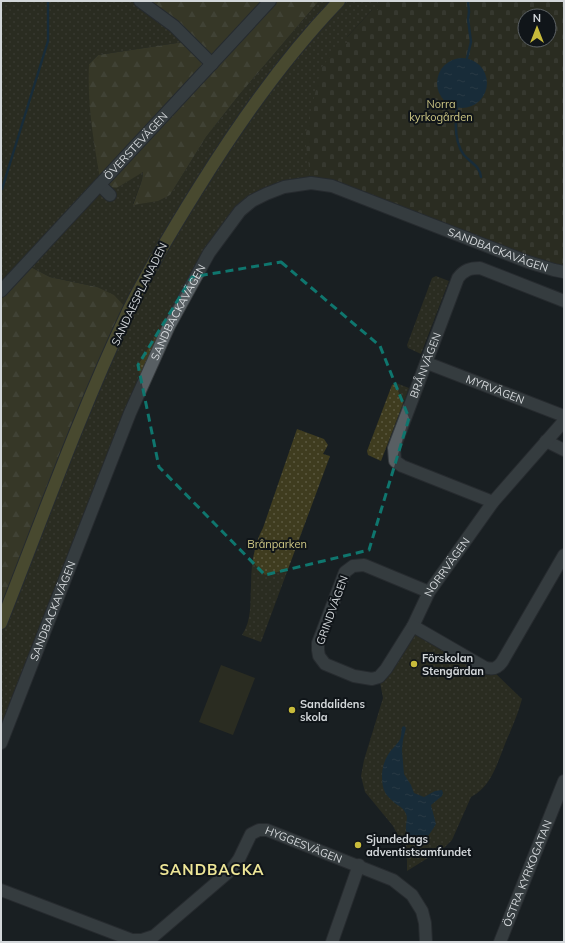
<svg xmlns="http://www.w3.org/2000/svg" width="565" height="943" font-family="Mulish,sans-serif">
<style>
.grass{fill:url(#grass-dots)}
.forest{fill:url(#forest-firs)}
.cemetery{fill:url(#cemetery-stones);fill-rule:evenodd}
.garden{fill:#3f3c1f}
.water{fill:url(#water-ripples)}
.lines{fill:none;stroke-linecap:round;stroke-linejoin:round}
.stream{stroke:#183d54;stroke-width:2.5}
.minor-casing{stroke:#363a3d;stroke-width:14}
.major-casing{stroke:#363a3d;stroke-width:14}
.minor{stroke:#585f63;stroke-width:12}
.major{stroke:#807c3e;stroke-width:12}
.marked{fill:none;stroke:#0f766e;stroke-width:3;stroke-dasharray:8 5;stroke-linejoin:round}
.poi-dot{fill:#c8bb3b;stroke:#101519;stroke-width:1.5}
.labels{text-anchor:middle;dominant-baseline:central;stroke-width:4;stroke-linejoin:round;paint-order:stroke}
.park-label{font-size:11px;fill:#cec784;stroke:#101519}
.street-label{font-size:11px;fill:#d3d7da;stroke:#101519}
.poi-label{font-size:11px;font-weight:bold;fill:#d3d7da;stroke:#101519;text-anchor:start}
.district-label{font-size:15px;font-weight:bold;letter-spacing:1px;fill:#eee697;stroke:#101519}
</style>
<defs>
<pattern id="grass-dots" width="8" height="8" patternUnits="userSpaceOnUse"><rect width="8" height="8" fill="#3f3c1f"/><path d="M2 2h.1M6 6h.1" fill="none" stroke="#5a573f" stroke-width="1.8" stroke-linecap="round"/></pattern>
<pattern id="forest-firs" width="22" height="20" patternUnits="userSpaceOnUse"><rect width="22" height="20" fill="#59552e"/><path d="M5 1l3.5 6h-7zM16 11l3.5 6h-7z" fill="#706d4c"/></pattern>
<pattern id="cemetery-stones" width="16" height="16" patternUnits="userSpaceOnUse"><rect width="16" height="16" fill="#3f3c1f"/><path d="M2 7V4a2 2 0 0 1 4 0v3zM10 15v-3a2 2 0 0 1 4 0v3z" fill="#5a573f"/></pattern>
<pattern id="water-ripples" width="26" height="14" patternUnits="userSpaceOnUse"><rect width="26" height="14" fill="#183d54"/><path d="M2 4q2-2 4 0t4 0M15 11q2-2 4 0t4 0" fill="none" stroke="#39586c"/></pattern>
</defs>
<rect width="100%" height="100%" fill="#191f22"/>
<path class="grass" d="M1 1H140L190 41 98 55 89 64 117 188 143 171 142 180 133 204 170 195 206 137 239 95 319 1H380L378 3V10H372L347 37V44L311 183 252 201 180 304 1 743V623L97 287 50 277 25 264 1 291Z
M436 276 449 281 421 354 408 348 407 345 432 278Z
M396 383 409 388 381 461 368 455 367 451 392 385Z
M297 429 324 439 328 445 323 454 330 456 261 642 242 635C252 620 250 603 251 585 251 566 254 544 263 528Z
M413 626 491 669 522 699 519 709C515 721 510 732 505 744 497 764 491 787 471 797L452 840 444 848 407 871V860L404 847 393 826 365 792 361 776 364 760 383 698 379 677Z"/>
<path class="forest" d="M140 1H319L239 95 206 137 170 195 158 201 133 205 142 180 143 172 117 188 106 187 101 184C94 144 87 105 89 64L98 55 190 41Z
M25 264 50 277 97 287 114 295 128 310 1 623V291Z"/>
<path class="cemetery" d="M380 1H564V272L311 183 305 137 321 68 340 44H347V37L372 10H378V3ZM525 16H549V40H525Z"/>
<path class="garden" d="M221 665 255 678 233 735 199 722Z"/>
<path class="water" d="M437 83a25 25 0 1 1 50 0a25 25 0 1 1-50 0Z
M404 726 406 728 403 740 402 750 404 774 411 785 414 793 424 797 435 791 442 790 443 793 442 796 431 805 436 824C433 829 428 837 423 841 415 847 407 837 406 830 405 823 409 818 405 812 403 808 399 806 396 804 385 795 382 790 382 776 382 764 387 754 395 746 396 744 398 743 399 741 402 737 401 731 402 727Z"/>
<g class="lines">
<path class="stream" d="M467 58 471 42 468 19 469 12 468 1
M457 108C455 123 454 142 464 155 471 163 480 166 481 177
M2 189 48 41V1"/>
<g class="minor-casing">
<g id="minor">
<path d="M140 1 174 26 212 64"/>
<path d="M100 185 110 195"/>
<path id="s1" d="M1 291 270 1"/>
<path id="s2" d="M427 363 564 416"/>
<path d="M546 441 564 450"/>
<path id="s3" d="M493 502 402 466 395 461 394 448 458 278C464 270 470 268 480 268L564 301"/>
<path id="s4" d="M429 592 364 565 353 566 345 572 318 643V650L319 656 325 664 354 676 372 679 379 677 386 669 413 626 429 592 493 502 564 421"/>
<path d="M413 626 484 667C492 670 497 669 502 662L564 555"/>
<path id="s5" d="M1 743 130 413 169 326 209 253 240 211 252 201 266 194 284 187 311 183 332 186 528 262 554 270 564 272"/>
<path id="s6" d="M1 890 132 940H142L154 936 231 870 239 859 251 834 259 830H267L393 880 412 895 422 911 425 923 426 942"/>
<path d="M332 942 359 865"/>
<path id="s7" d="M500 942 564 781"/>
</g>
</g>
<g class="major-casing">
<path id="major" d="M1 623C42 519 80 413 128 311 149 268 174 227 199 187 240 121 285 57 339 1"/>
</g>
<use href="#minor" class="minor"/>
<use href="#major" class="major"/>
</g>
<path d="M0 0H565V943H0ZM281 262 380 346 409 418 369 550 265 575 159 467 138 365 192 277Z" fill="#191f22" fill-opacity=".55" fill-rule="evenodd"/>
<path class="marked" d="M281 262 380 346 409 418 369 550 265 575 159 467 138 365 192 277Z"/>
<g class="poi-dot">
<circle cx="414" cy="664" r="4"/>
<circle cx="292" cy="710" r="4"/>
<circle cx="358" cy="845" r="4"/>
</g>
<g class="labels">
<g class="park-label">
<text x="441" y="104">Norra<tspan x="441" dy="13">kyrkogården</tspan></text>
<text x="277" y="544">Brånparken</text>
</g>
<g class="street-label">
<text stroke="none"><textPath href="#s1" startOffset="198">ÖVERSTEVÄGEN</textPath></text>
<text stroke="none"><textPath href="#s5" startOffset="862">SANDBACKAVÄGEN</textPath></text>
<text transform="translate(139 294) rotate(-64)">SANDAESPLANADEN</text>
<text stroke="none"><textPath href="#s5" startOffset="466">SANDBACKAVÄGEN</textPath></text>
<text stroke="none"><textPath href="#s3" startOffset="208">BRÅNVÄGEN</textPath></text>
<text stroke="none"><textPath href="#s2" startOffset="73">MYRVÄGEN</textPath></text>
<text stroke="none"><textPath href="#s4" startOffset="377">NORRVÄGEN</textPath></text>
<text transform="translate(332 610) rotate(-70)">GRINDVÄGEN</text>
<text stroke="none"><textPath href="#s5" startOffset="142">SANDBACKAVÄGEN</textPath></text>
<text stroke="none"><textPath href="#s6" startOffset="362">HYGGESVÄGEN</textPath></text>
<text stroke="none"><textPath href="#s7" startOffset="74">ÖSTRA KYRKOGATAN</textPath></text>
</g>
<g class="poi-label">
<text x="422" y="658">Förskolan<tspan x="422" dy="13">Stengärdan</tspan></text>
<text x="300" y="704">Sandalidens<tspan x="300" dy="13">skola</tspan></text>
<text x="366" y="839">Sjundedags<tspan x="366" dy="13">adventistsamfundet</tspan></text>
</g>
<g class="district-label">
<text x="212" y="869">SANDBACKA</text>
</g>
</g>
<rect width="565" height="943" fill="none" stroke="#d3d7da" stroke-width="4"/>
<g transform="translate(537 28)"><circle r="19" fill="#101519" stroke="#5e6366"/>
<path d="M0-3L7 15L0 10L-7 15Z" fill="#c8bb3b"/>
<text y="-6" font-size="11" font-weight="bold" text-anchor="middle" fill="#d3d7da">N</text>
</g>
</svg>
